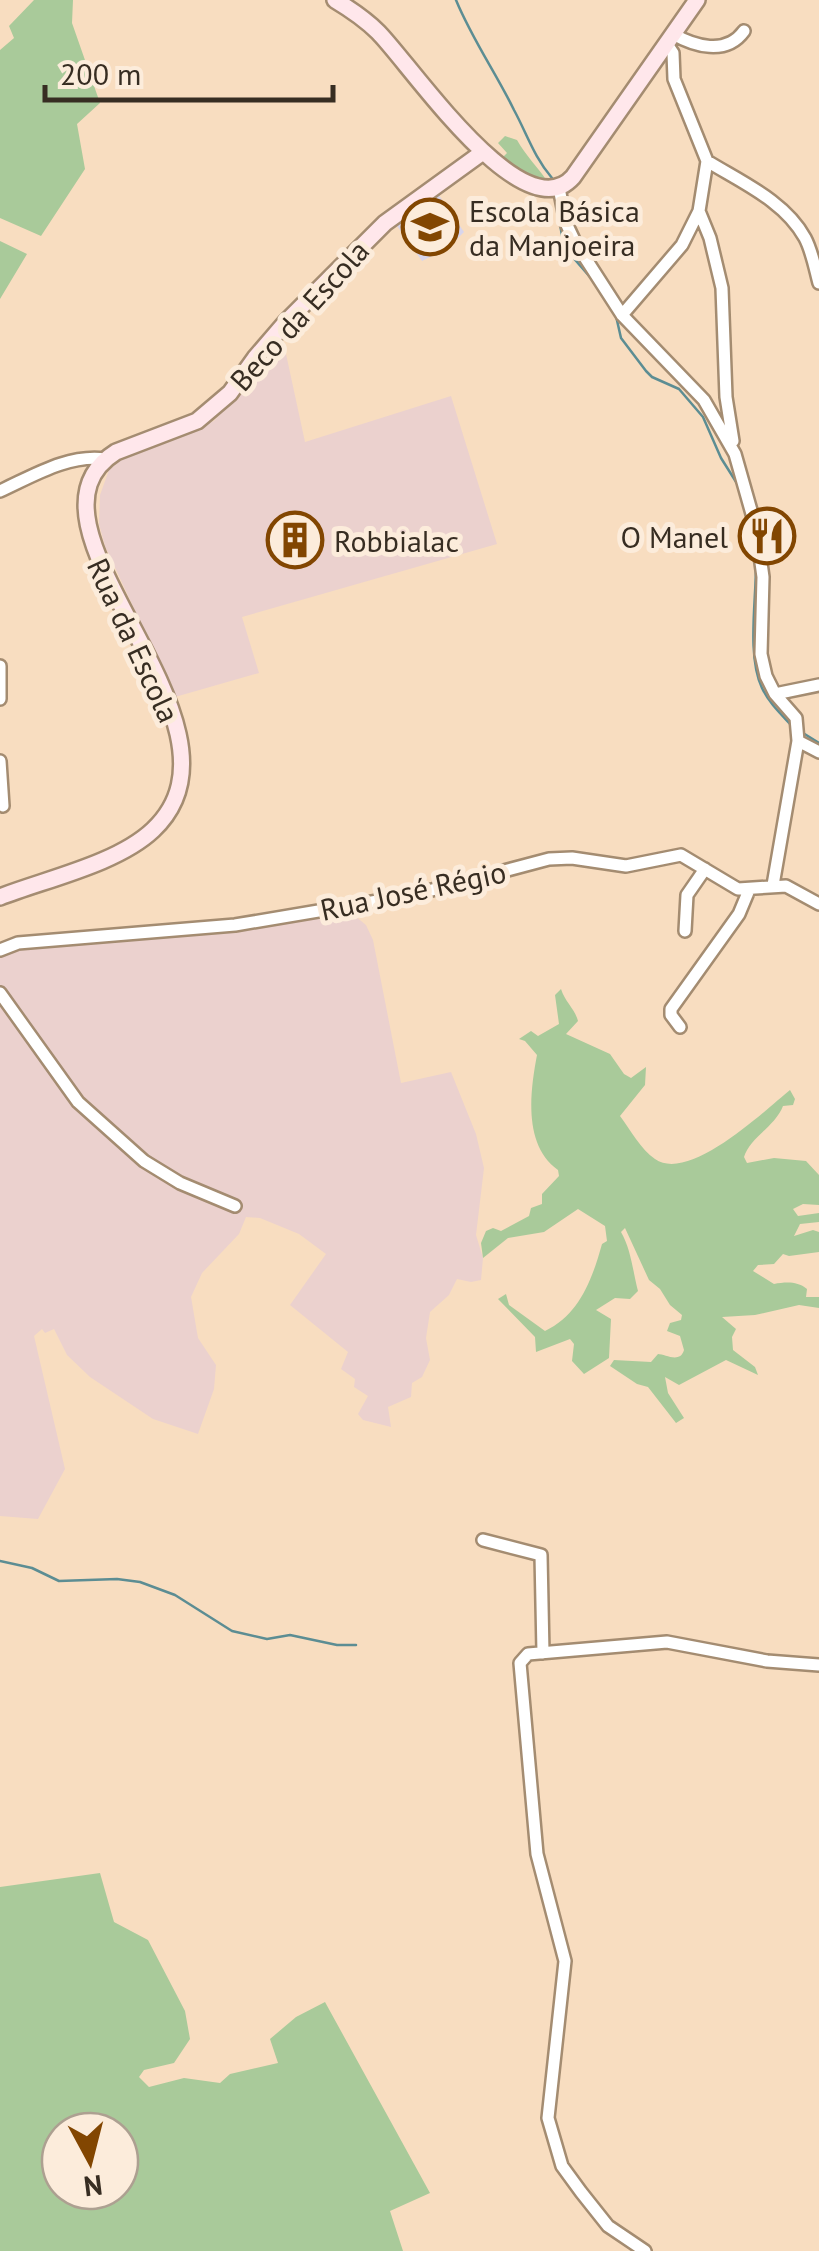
<svg xmlns="http://www.w3.org/2000/svg" width="819" height="2251" font-family="'PT Sans',sans-serif">
<style>
.industrial{fill:#ebd1ce}
.education{fill:#d8d5eb}
.green{fill:#a9ca9a;fill-rule:evenodd}
.lines{fill:none;stroke-linecap:round;stroke-linejoin:round}
.stream{stroke:#5c8d93;stroke-width:2.5}
.street-casing{stroke:#a48c71;stroke-width:16}
.secondary-casing{stroke:#a48c71;stroke-width:20}
.street{stroke:#fff;stroke-width:11}
.secondary{stroke:#ffe7eb;stroke-width:15}
.labels{text-anchor:middle;dominant-baseline:central;stroke-width:10;stroke-linejoin:round;paint-order:stroke}
.poi-label{font-size:30px;fill:#372d22;stroke:#fcecdb;text-anchor:start}
.street-label{font-size:30px;fill:#372d22;stroke:#fcecdb}
</style>
<rect width="100%" height="100%" fill="#f8ddc0"/>
<path class="industrial" d="M283 340 305 442 451 396 497 544 242 617 259 673 175 697 105 546 99 524 100 495 109 470 123 457 214 421Z
M349 911 366 925 373 940 401 1083 451 1072 476 1134 484 1168 476 1235 483 1258 481 1280 471 1282 457 1279 449 1295 430 1312 426 1338 430 1360 422 1377 412 1383 411 1397 388 1407 391 1427 363 1420 358 1414 368 1396 354 1387 355 1379 341 1369 348 1352 290 1305 326 1254 299 1234 260 1218 246 1217 239 1234 202 1273 191 1297 198 1338 216 1365 214 1389 198 1434 153 1419 90 1377 67 1355 54 1329 45 1333 42 1329 34 1336 65 1469 38 1519 0 1516V951L19 946Z"/>
<path class="education" d="M438 194 464 232 448 248 422 261 395 223Z"/>
<path class="green" d="M34 0H73L72 23 100 103 77 124 85 169 41 236 0 218V50L14 38 9 26Z
M505 136 517 140C526 156 537 166 547 181L515 171 502 158 507 153 498 143Z
M0 241 27 254 0 299Z
M561 989C565 1002 575 1009 578 1021L566 1034 610 1054 624 1074 631 1078 646 1067 645 1085 620 1116C630 1129 641 1150 655 1159 689 1183 763 1112 790 1090L795 1099 793 1105 783 1106C775 1127 750 1137 744 1157L747 1163 774 1158 806 1161 819 1175V1205L803 1204 793 1209 798 1216 819 1213V1222L800 1224 794 1236 813 1230 819 1232V1252L789 1256 783 1254 774 1264 758 1265 753 1271 774 1284C786 1282 797 1281 807 1289L806 1297H819V1308L799 1305 755 1315 722 1317 736 1329 732 1337 733 1350 755 1367 758 1375 726 1360 679 1385 665 1377 668 1393 684 1418 676 1423 648 1387 637 1384 610 1366 614 1360 651 1362 658 1354C665 1354 680 1364 684 1350L680 1336 667 1331 670 1323 681 1320 682 1315 670 1305 660 1289 649 1280 625 1228 621 1232C631 1249 633 1272 638 1291L630 1299 615 1298 596 1310 611 1319 609 1358 584 1374 572 1361 574 1344 570 1339 536 1352 535 1337 498 1299 506 1294 509 1305 545 1331C579 1315 592 1280 602 1244L607 1241 605 1226 578 1209 544 1232 508 1238 483 1258 481 1243 486 1231 493 1228 501 1231 529 1216 531 1208 542 1204V1194L559 1176 558 1170C523 1145 530 1092 537 1055L525 1041 519 1039 531 1031 538 1036 559 1024 555 995Z
M100 1873 114 1922 148 1940 185 2011 190 2039 174 2063 144 2070 139 2077 149 2087 184 2078 220 2083 230 2074 278 2063 270 2039 296 2017 325 2002 430 2193 390 2211 403 2251H0V1887ZM60 2131H120V2191H60Z"/>
<g class="lines">
<path class="stream" d="M456 0C472 39 496 73 514 110 527 134 534 157 552 178
M555 196 564 247 590 277
M616 316 621 338 646 371 652 377 679 389 703 417 721 458 738 485
M747 517 752 539
M756 566C756 602 747 656 762 688 769 703 781 714 792 726
M803 733 819 743
M0 1561 32 1568 59 1581 117 1579 140 1582 175 1595 232 1631 267 1639 290 1635 337 1645H356"/>
<g class="street-casing">
<path id="street" d="M673 34C694 46 726 56 744 31
M667 44 673 53 674 79 707 161 699 211 710 238 722 288 726 397 733 441
M707 161C741 182 785 201 805 238 812 251 815 268 819 283
M559 188 566 223 575 242 622 315 704 400 735 454 756 528 763 577 761 654 766 676 775 694 796 718 798 741 819 752
M622 315 682 245 699 211
M0 491C33 476 68 454 105 459
M0 666V699
M775 694 819 685
M0 761 3 806
M773 885 798 741
M685 931 687 895 705 869
M0 950 18 943 235 925 413 895 549 859 572 858 626 866 681 855 738 889 786 886 819 904
M0 993 78 1102 144 1161 180 1183 235 1206
M680 1027 671 1015V1009L739 914 749 890
M483 1540 541 1555 543 1653
M645 2251 608 2226 581 2192 562 2166 548 2118 565 1961 537 1854 520 1663 528 1654 667 1642 767 1661 819 1665"/>
</g>
<g class="secondary-casing">
<path id="secondary" d="M335 0C350 9 366 20 378 32 411 65 523 233 573 177L697 0
M0 897C46 879 117 864 153 830 266 724 0 525 116 452L197 421 230 393 255 358 286 322 385 223 483 152"/>
</g>
<use href="#street" class="street"/>
<use href="#secondary" class="secondary"/>
</g>
<defs>
<g id="school-ring" transform="scale(2.875)"><circle r="9.5" fill="#fcecdb" stroke="#824601" stroke-width="1.5"/><path d="M0-5L7-2L0 1L-7-2ZM-4 1L0 2.5L4 1V4Q0 6-4 4Z" fill="#824601"/></g>
<g id="restaurant-ring" transform="scale(2.875)"><circle r="9.5" fill="#fcecdb" stroke="#824601" stroke-width="1.5"/><path d="M-5-6h1v4h1v-4h1v4h1v-4h1v5L-1.5 .5V6h-2V.5L-5-1ZM5-6V6H3V1.5H1.5Q1.5-4 5-6Z" fill="#824601"/></g>
<g id="building-ring" transform="scale(2.875)"><circle r="9.5" fill="#fcecdb" stroke="#824601" stroke-width="1.5"/><path d="M-4-6H4V6H1V3H-1V6H-4ZM-2.5-4.3h1.7v1.8h-1.7ZM.8-4.3h1.7v1.8H.8ZM-2.5-1h1.7V.8h-1.7ZM.8-1h1.7V.8H.8Z" fill="#824601"/></g>
</defs>
<g fill-rule="evenodd">
<use href="#school-ring" x="430" y="227"/>
<use href="#restaurant-ring" x="767" y="536"/>
<use href="#building-ring" x="295" y="540"/>
</g>
<g class="labels">
<g class="poi-label">
<text x="469" y="210">Escola Básica<tspan x="469" dy="34">da Manjoeira</tspan></text>
<text x="728" y="536" text-anchor="end">O Manel</text>
<text x="334" y="540">Robbialac</text>
</g>
<g class="street-label">
<text transform="translate(299 315) rotate(-48)">Beco da Escola</text>
<text transform="translate(134 640) rotate(65)">Rua da Escola</text>
<text transform="translate(413 890) rotate(-12)">Rua José Régio</text>
</g>
</g>
<g transform="translate(90 2161) rotate(173)"><circle r="48" fill="#fcecdb" stroke="#ada091" stroke-width="2.5"/>
<path d="M0-8L18 38L0 25L-18 38Z" fill="#824601"/>
<text y="-15" font-size="28" font-weight="bold" text-anchor="middle" fill="#372d22">N</text>
</g>
<path d="M45 85v15h288v-15" fill="none" stroke="#372d22" stroke-width="5"/>
<text x="60" y="85" font-size="30" fill="#372d22" stroke="#fcecdb" stroke-width="8" paint-order="stroke">200 m</text>
</svg>
